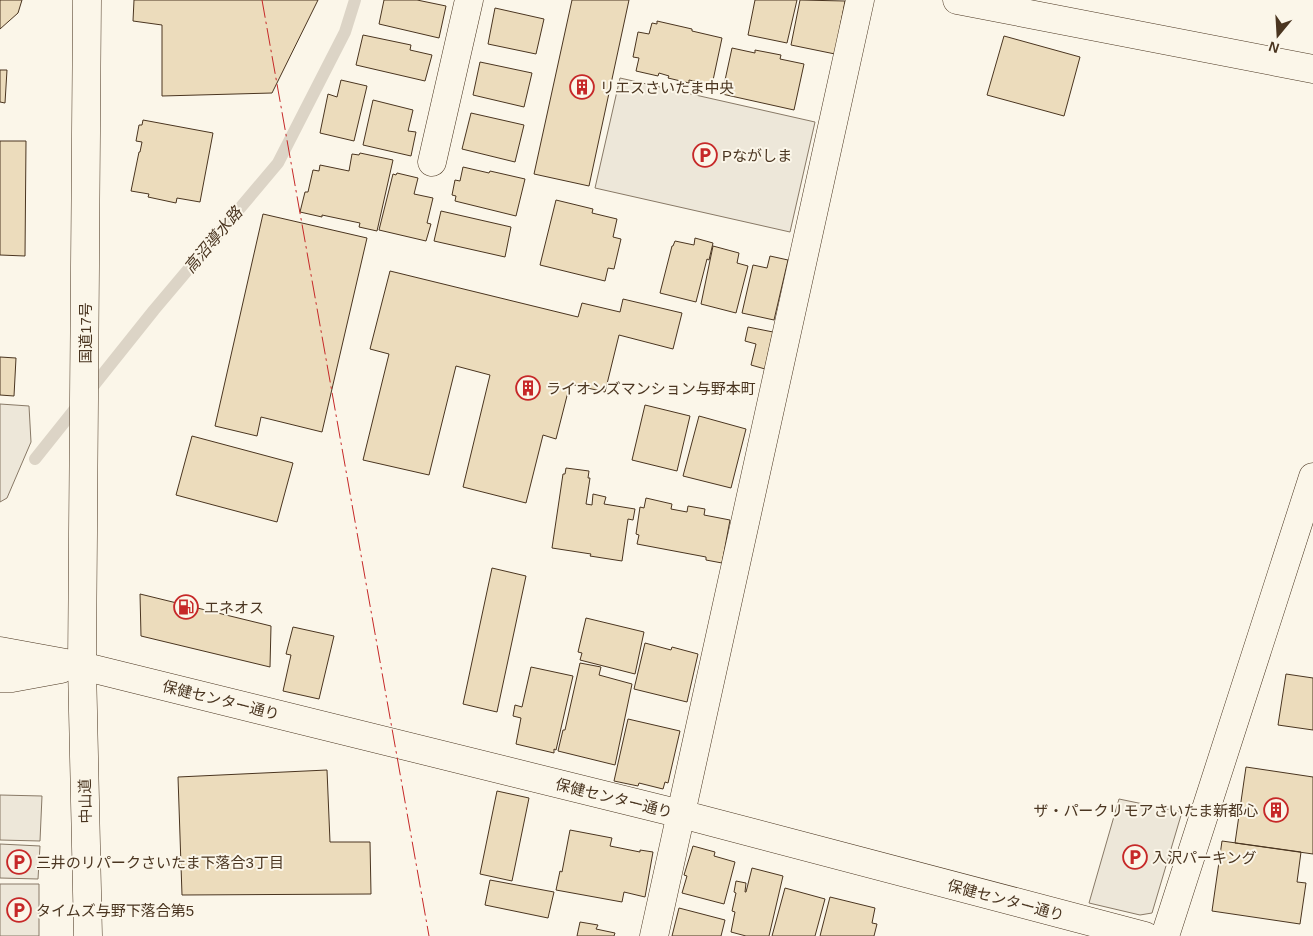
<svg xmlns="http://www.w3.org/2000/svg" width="1313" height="936" font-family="Arial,'Noto Sans JP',sans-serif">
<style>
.parking{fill:#ede7d9;stroke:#887966}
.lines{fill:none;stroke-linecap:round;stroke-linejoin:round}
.stream{stroke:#dcd4c6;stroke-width:12}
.building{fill:#ecdcbc;stroke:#4a3520}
.minor-casing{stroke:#4a3520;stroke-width:29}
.major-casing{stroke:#4a3520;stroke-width:29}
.highway-casing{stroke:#4a3520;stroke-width:29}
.minor{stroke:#fbf6e9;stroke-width:28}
.major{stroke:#fbf6e9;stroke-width:28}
.highway{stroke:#fbf6e9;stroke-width:28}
.power{stroke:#c62828;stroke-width:1;stroke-dasharray:18 4 2.5 4;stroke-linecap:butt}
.labels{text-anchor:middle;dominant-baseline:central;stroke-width:4;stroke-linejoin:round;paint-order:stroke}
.poi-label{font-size:15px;fill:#4a3520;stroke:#fbf6e9;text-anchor:start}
.street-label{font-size:15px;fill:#4a3520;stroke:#fbf6e9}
.water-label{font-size:16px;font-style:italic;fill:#4a3520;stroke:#fbf6e9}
</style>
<rect width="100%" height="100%" fill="#fbf6e9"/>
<path class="parking" d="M620 78 815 122 790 232 595 188Z
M0 404 29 406 31 442 7 498 0 502Z
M0 795 42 796 40 841 0 840Z
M1119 799 1182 812 1152 913 1140 915 1089 903Z
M0 844 40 846 38 879 0 878Z
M0 884H39V936H0Z"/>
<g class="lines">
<path class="stream" d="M35 459 154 310 278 163 345 32 355 0"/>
</g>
<path class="building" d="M0 0H22L18 13 0 29Z
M134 0H318L272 93 162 96V25L133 21Z
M384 0H417L446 6 439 38 379 24Z
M572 0H629L589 186 534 174Z
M755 0H797L787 43 748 35Z
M800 0 845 1 835 54 791 45Z
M495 8 544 19 536 54 488 44Z
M657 21 692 29V31L722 38 712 85 689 80V83L668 78 669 76 659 73 658 76 636 71 639 58 633 57 638 32 649 34 652 23 657 24Z
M363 35 411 45 410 50 432 55 425 81 356 65Z
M1004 36 1080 57 1064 116 987 95Z
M732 48 755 53V50L781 55 780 59 804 64 794 110 722 94Z
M480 62 532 73 524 107 473 95Z
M0 70H7L5 103 0 102Z
M341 80 367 86 354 141 320 133 328 94 337 97Z
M373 100 413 110 408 131 416 132 411 156 363 145Z
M471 113 524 125 515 162 462 149Z
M143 120 213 133 200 202 177 198 176 203 148 197 149 194 131 191 139 152H140L142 142 136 141 139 125H142Z
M0 141H26L25 256 0 255Z
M360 153 393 160 377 231 359 227 360 223 322 215V217L300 212 305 192H308L313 170 319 171 320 165 349 171 352 154 359 155Z
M463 167 489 173 490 171 525 179 516 216 455 201 456 196 452 195 455 180 460 181Z
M397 173 418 178 414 194 433 198 427 223 431 224 426 241 379 230 393 174 396 175Z
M556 200 593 209 592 213 617 219 613 237 621 239 614 269 608 268 605 281 540 265Z
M441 211 511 227 505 257 434 241Z
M263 214 367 238 322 432 261 417 257 436 215 426Z
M695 238 713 243 709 260 707 259 696 302 660 293 672 246H673L675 241 694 245Z
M713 246 739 253 737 263 748 266 736 313 701 304Z
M770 256 788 260 774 320 742 313 753 265 767 268Z
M390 271 578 317 582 303 620 312 623 299 682 313 673 349 619 335 605 392 570 384 556 439 543 435 526 503 463 487 490 375 456 366 429 475 363 460 389 354 370 349Z
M748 327 773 332 765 369 751 365 756 344 745 341Z
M0 357 16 358 14 396 0 395Z
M645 405 690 416 677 471 632 460Z
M699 416 746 429 731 488 683 476Z
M192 436 293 463 277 522 176 495Z
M566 468 589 471 588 478H590L586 504 592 505 593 494 606 497 604 504 635 509 633 520 628 519 622 561 590 556 591 554 552 548 563 474H565Z
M646 498 672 504 671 509 687 512 688 506 705 509 704 515 730 520 722 563 706 560V557L637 544 639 535 636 534 640 507 644 508Z
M492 568 526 576 497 712 463 704Z
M140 594 271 626 270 667 141 636Z
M586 618 644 632 635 674 580 660 582 653 578 652Z
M293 627 334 636 319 699 283 691 291 655 286 654Z
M645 643 671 650 672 647 698 654 687 702 634 689Z
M580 663 601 667 599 675 632 684 615 765 558 751 563 730H565Z
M531 667 573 676 556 750 554 749V753L516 744 521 718 513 716 515 705 522 707Z
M1286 674 1313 678V730L1278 725Z
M628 719 680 731 668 783 665 782 663 789 639 783 638 786 614 781Z
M1246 767 1313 777V854L1235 843Z
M327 770 330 842H370L371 894 182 895 178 777Z
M497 791 529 798 512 881 480 874Z
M570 830 612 838 610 846 640 852V850L653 852 645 897 624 892 622 902 556 890 560 871 562 872Z
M1222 841 1301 852 1297 882 1306 883 1300 924 1212 911Z
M693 846 715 852 714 856 735 862 724 904 682 893 687 876 684 875Z
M752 868 783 876 769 936H746L731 932 735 912 732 911 736 893 734 892 736 881 746 883 745 892H746Z
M490 880 554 892 548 918 485 905Z
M785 888 825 899 815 936H772Z
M830 897 875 908 872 923 877 924 874 936H820Z
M679 908 725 920 721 936H672Z
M580 922 598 925 596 929 615 933 614 936H577Z"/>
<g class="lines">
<g class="minor-casing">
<path id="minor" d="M957 0 1313 69
M432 162 469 0
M82 666 681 814 1145 936
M654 936 860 0
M1165 936 1313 477"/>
</g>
<g class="major-casing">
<path id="major" d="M0 651 82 666
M0 678H12L61 669"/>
</g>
<g class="highway-casing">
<path id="highway" d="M87 0 82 666 88 936"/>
</g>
<use href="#minor" class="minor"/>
<use href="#major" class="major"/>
<use href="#highway" class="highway"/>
<path class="power" d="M262 0 429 936"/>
</g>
<defs>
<g id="building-ring" transform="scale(1.25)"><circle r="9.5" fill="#fbf6e9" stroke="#c62828" stroke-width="1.5"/><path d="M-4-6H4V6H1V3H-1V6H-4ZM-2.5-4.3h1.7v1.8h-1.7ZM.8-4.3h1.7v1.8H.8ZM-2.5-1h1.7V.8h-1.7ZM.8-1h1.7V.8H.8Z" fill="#c62828"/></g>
<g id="parking-ring" transform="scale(1.25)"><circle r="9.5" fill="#fbf6e9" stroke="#c62828" stroke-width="1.5"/><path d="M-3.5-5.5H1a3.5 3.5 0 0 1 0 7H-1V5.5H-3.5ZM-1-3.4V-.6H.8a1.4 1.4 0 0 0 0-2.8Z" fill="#c62828"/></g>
<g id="fuel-ring" transform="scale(1.25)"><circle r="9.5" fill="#fbf6e9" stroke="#c62828" stroke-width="1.5"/><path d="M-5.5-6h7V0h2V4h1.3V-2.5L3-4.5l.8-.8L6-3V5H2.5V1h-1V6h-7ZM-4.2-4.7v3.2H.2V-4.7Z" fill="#c62828"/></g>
</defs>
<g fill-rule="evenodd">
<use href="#building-ring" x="582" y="87"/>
<use href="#parking-ring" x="705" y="155"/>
<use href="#building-ring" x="528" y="388"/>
<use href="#fuel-ring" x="186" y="607"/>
<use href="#building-ring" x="1276" y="810"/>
<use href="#parking-ring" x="1135" y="857"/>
<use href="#parking-ring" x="19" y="862"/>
<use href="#parking-ring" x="19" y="910"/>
</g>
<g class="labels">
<g class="poi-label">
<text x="600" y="87">リエスさいたま中央</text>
<text x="722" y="155">Pながしま</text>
<text x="546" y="388">ライオンズマンション与野本町</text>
<text x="204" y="607">エネオス</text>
<text x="1258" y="810" text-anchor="end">ザ・パークリモアさいたま新都心</text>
<text x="1152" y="857">入沢パーキング</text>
<text x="36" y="862">三井のリパークさいたま下落合3丁目</text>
<text x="36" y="910">タイムズ与野下落合第5</text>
</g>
<g class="street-label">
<text transform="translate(85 333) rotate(-90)">国道17号</text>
<text transform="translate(221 700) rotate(14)">保健センター通り</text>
<text transform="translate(614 798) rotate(14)">保健センター通り</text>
<text transform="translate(85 801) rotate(-91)">中山道</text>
<text transform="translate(1006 900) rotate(15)">保健センター通り</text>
</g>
<g class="water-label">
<text transform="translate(213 240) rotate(-50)">高沼導水路</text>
</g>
</g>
<g transform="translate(1278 35) rotate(198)" stroke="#fbf6e9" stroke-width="4" paint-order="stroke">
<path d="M0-4L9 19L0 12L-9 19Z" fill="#4a3520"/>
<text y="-8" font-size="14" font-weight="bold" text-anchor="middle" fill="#4a3520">N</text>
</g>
</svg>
